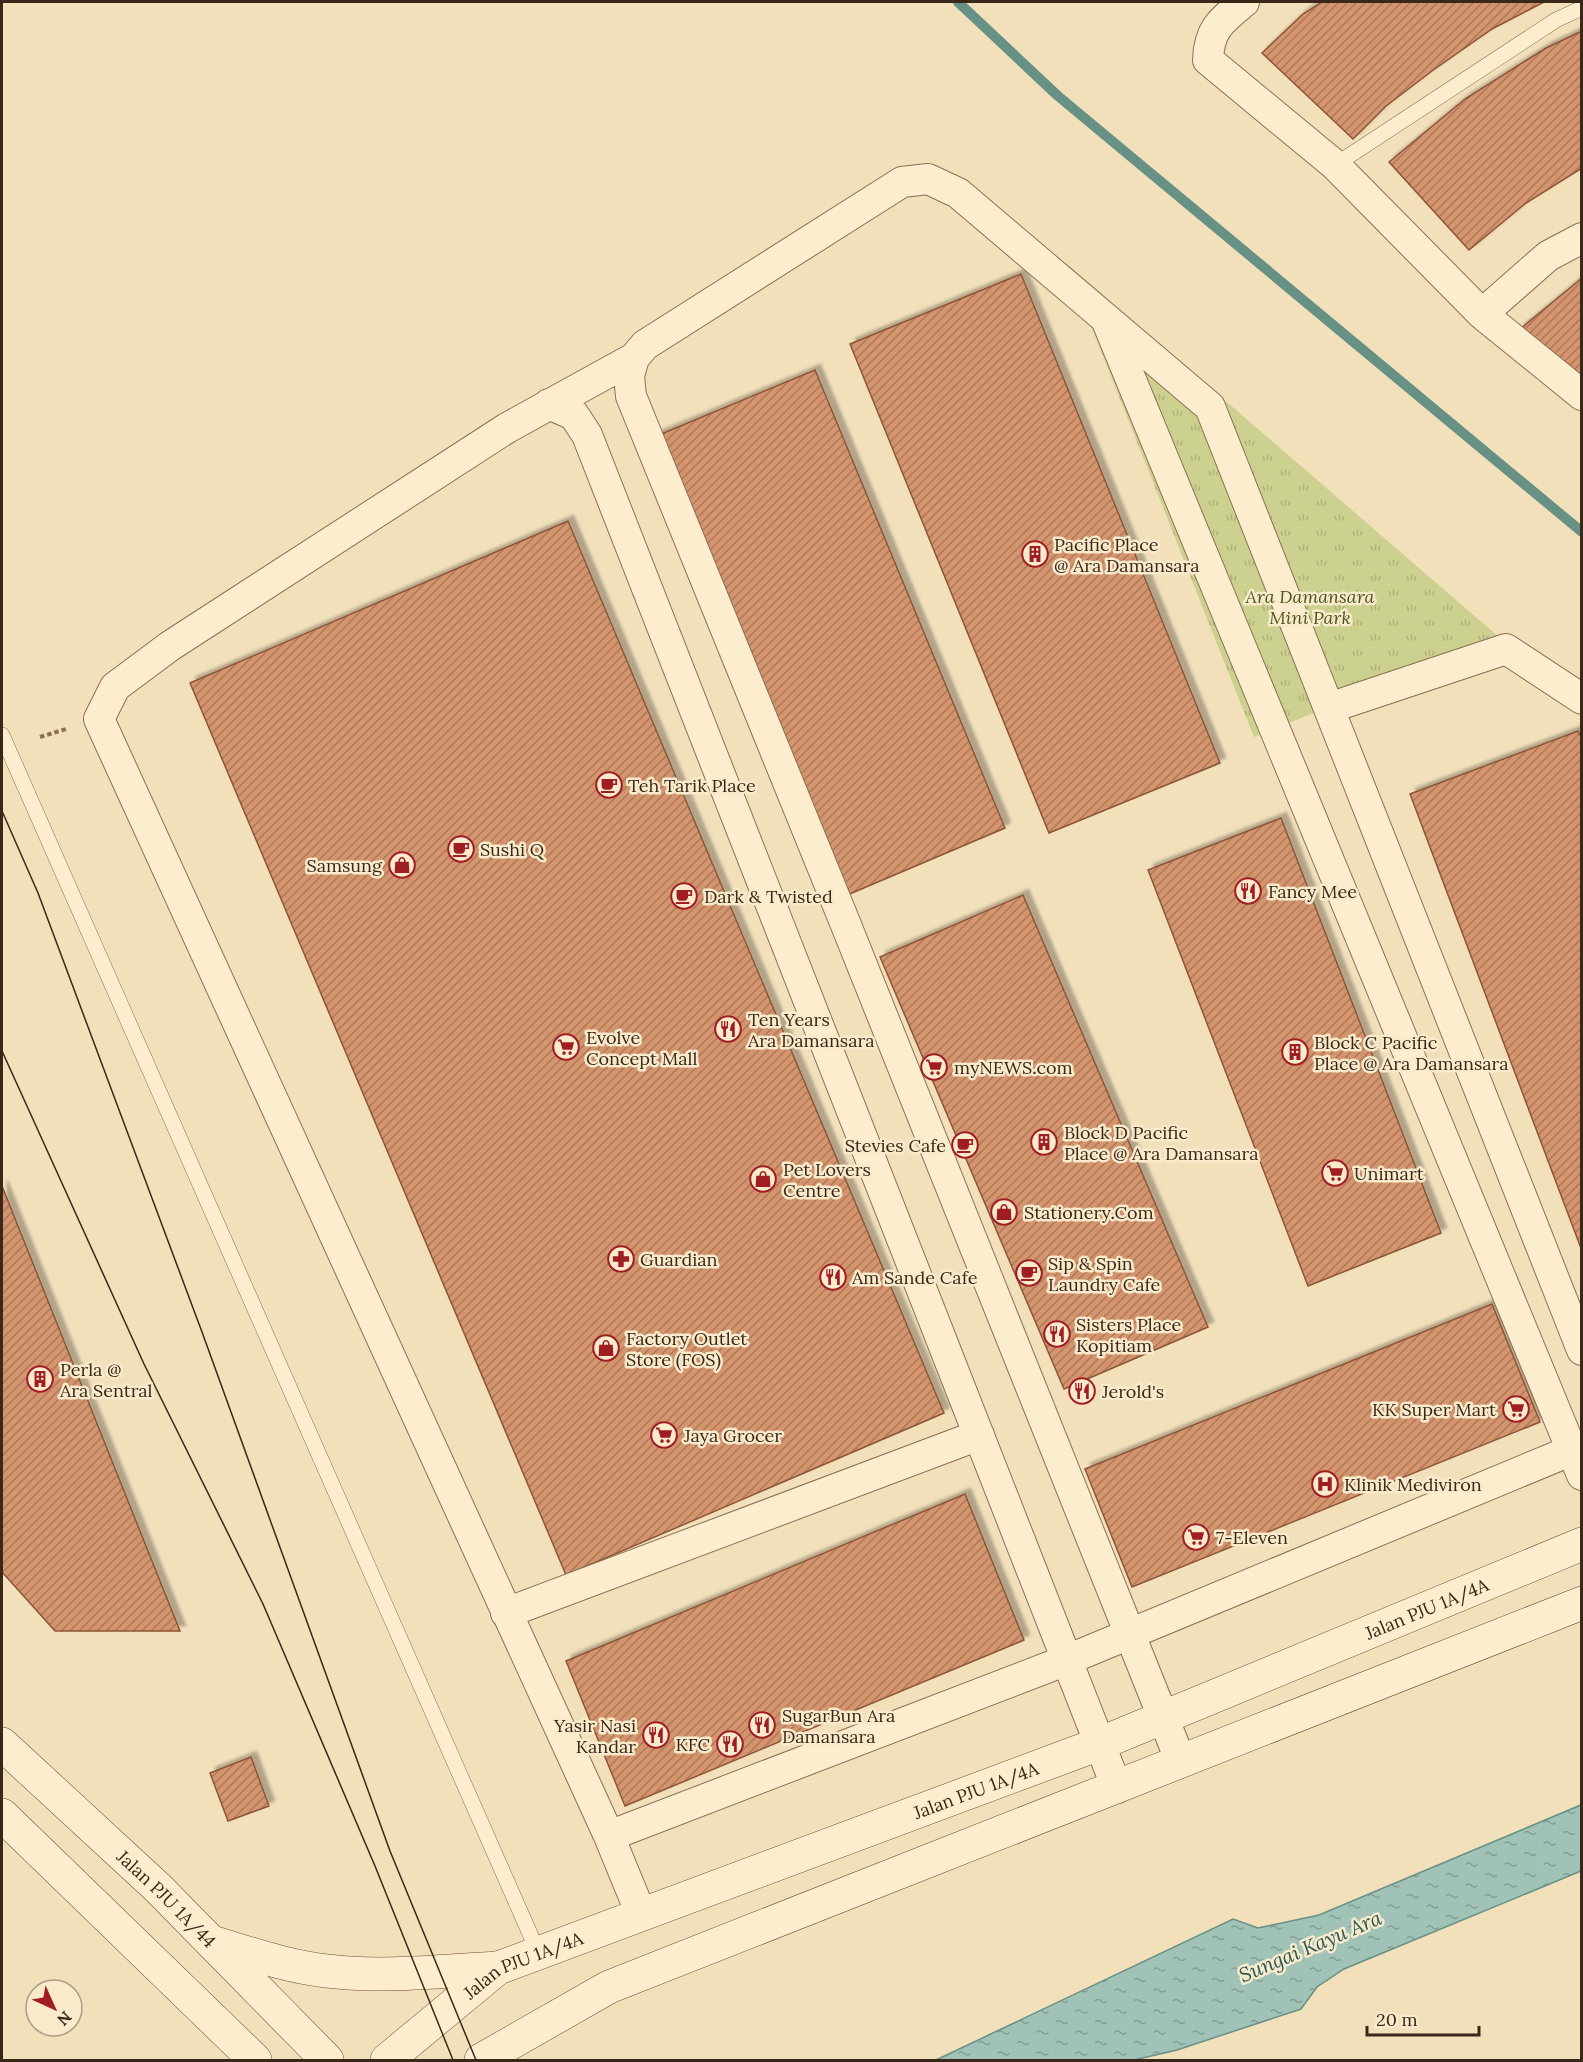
<svg xmlns="http://www.w3.org/2000/svg" width="1583" height="2062" font-family="Lora,serif">
<style>
.park{fill:url(#park-tufts)}
.water{fill:url(#water-ripples);stroke:#679185;stroke-width:1.5}
.lines{fill:none;stroke-linecap:round;stroke-linejoin:round}
.stream{stroke:#679185;stroke-width:10}
.building{fill:url(#building-hatch);stroke:#8d5537;stroke-width:1.5;filter:url(#shadow)}
.lane-casing{stroke:#8b6f53;stroke-width:16}
.street-casing{stroke:#8b6f53;stroke-width:32}
.secondary-casing{stroke:#6d5037;stroke-width:34}
.path{stroke:#8b6f53;stroke-width:4;stroke-dasharray:4.5 3;stroke-linecap:butt}
.lane{stroke:#fcedcf;stroke-width:15}
.street{stroke:#fcedcf;stroke-width:30}
.secondary{stroke:#fcedcf;stroke-width:33}
.tram{stroke:#39281a;stroke-width:1.5}
.labels{text-anchor:middle;dominant-baseline:central;stroke-width:5;stroke-linejoin:round;paint-order:stroke}
.poi-label{font-size:18px;fill:#39281a;stroke:#f9eacc;text-anchor:start}
.park-label{font-size:18px;font-style:italic;fill:#4b571e;stroke:#f9eacc}
.street-label{font-size:18px;fill:#39281a;stroke:#f9eacc}
.water-label{font-size:20px;font-style:italic;fill:#275a55;stroke:#f9eacc}
</style>
<defs>
<pattern id="park-tufts" width="24" height="20" patternUnits="userSpaceOnUse" patternTransform="scale(1.5)"><rect width="24" height="20" fill="#ccd18f"/><path d="M3 7l-1-3M5 7V3M7 7l1-3M15 17l-1-3M17 17v-4M19 17l1-3" fill="none" stroke="#b0b37b"/></pattern>
<pattern id="water-ripples" width="26" height="14" patternUnits="userSpaceOnUse" patternTransform="scale(1.5)"><rect width="26" height="14" fill="#a0c2b7"/><path d="M2 4q2-2 4 0t4 0M15 11q2-2 4 0t4 0" fill="none" stroke="#839e94"/></pattern>
<pattern id="building-hatch" width="6" height="6" patternUnits="userSpaceOnUse" patternTransform="scale(1.5)"><rect width="6" height="6" fill="#d4946d"/><path d="M-1 1l2-2M0 6l6-6M5 7l2-2" fill="none" stroke="#ad7959"/></pattern>
<filter id="shadow"><feDropShadow dx="5.5" dy="-5.5" stdDeviation="1.5" flood-color="#0004"/></filter>
</defs>
<rect width="100%" height="100%" fill="#f2e0bb"/>
<path class="park" d="M1066 263 1500 638 1254 737Z"/>
<path class="water" d="M1581 1805V1871L1344 1969 1317 1987 1301 2009 1177 2050 1134 2060H936L1233 1919 1258 1928 1319 1915Z"/>
<g class="lines">
<path class="stream" d="M958 2 1058 96 1582 532"/>
</g>
<path class="building" d="M1322 2H1544L1492 29 1432 71 1386 106 1353 139 1262 53 1303 14Z
M1582 31V168L1526 203 1469 250 1389 162 1465 99 1546 48Z
M1021 274 1220 763 1049 833 850 344Z
M1582 278V378L1520 329Z
M815 370 1005 828 845 896 654 437Z
M568 521 944 1413 566 1575 190 683Z
M1578 731 1582 739V1251L1410 794Z
M1281 818 1441 1233 1308 1286 1148 870Z
M1023 895 1208 1327 1064 1389 880 957Z
M2 1186 180 1631H55L2 1572Z
M1492 1304 1540 1422 1132 1587 1085 1469Z
M965 1494 1024 1640 625 1806 566 1661Z
M251 1757 269 1806 228 1821 210 1773Z"/>
<g class="lines">
<g class="lane-casing">
<path id="lane" d="M1335 165 1556 20 1582 8
M2 735 538 1952"/>
</g>
<g class="street-casing">
<path id="street" d="M1244 2C1221 21 1209 29 1208 60L1335 165 1482 314 1582 395
M1482 314 1548 256 1582 238
M1108 324 1582 1475
M634 358 629 376 631 396 846 925 1181 1762
M549 404 574 415 587 435 1117 1788
M1329 708 1506 649 1582 699
M506 1613 979 1435
M609 1836 1067 1660 1582 1446
M641 1914 609 1836 99 719 115 687 170 646 507 428 634 358 645 345 902 182 928 179 958 193 1210 407 1582 1350"/>
</g>
<g class="secondary-casing">
<g id="secondary">
<path id="s1" d="M2 1744 158 1888 327 2060"/>
<path d="M2 1815 255 2060"/>
<path d="M215 1943C252 1954 289 1967 327 1971 383 1978 442 1971 498 1968"/>
<path id="s2" d="M387 2060 498 1968 1099 1744 1582 1544"/>
<path d="M481 2060 609 1987 1582 1603"/>
</g>
</g>
<path class="path" d="M40 737 66 729"/>
<use href="#lane" class="lane"/>
<use href="#street" class="street"/>
<use href="#secondary" class="secondary"/>
<path class="tram" d="M2 811 38 893 202 1332 390 1851 476 2060
M2 1051 144 1364 263 1604 375 1866 453 2060"/>
</g>
<defs>
<g id="building-ring" transform="scale(1.35)"><circle r="9.5" fill="#f9eacc" stroke="#a01d24" stroke-width="1.5"/><path d="M-4-6H4V6H1V3H-1V6H-4ZM-2.5-4.3h1.7v1.8h-1.7ZM.8-4.3h1.7v1.8H.8ZM-2.5-1h1.7V.8h-1.7ZM.8-1h1.7V.8H.8Z" fill="#a01d24"/></g>
<g id="cafe-ring" transform="scale(1.35)"><circle r="9.5" fill="#f9eacc" stroke="#a01d24" stroke-width="1.5"/><path d="M-5.5-4.5H6V0H3Q3 3.5 0 3.5H-2.5Q-5.5 3.5-5.5 0ZM3-3.2v2h1.7v-2ZM-6 4.5H4V6H-6Z" fill="#a01d24"/></g>
<g id="shop-ring" transform="scale(1.35)"><circle r="9.5" fill="#f9eacc" stroke="#a01d24" stroke-width="1.5"/><path d="M-5-2.5h2.3a2.7 3.5 0 0 1 5.4 0H5L5.5 6h-11ZM-1.5-2.5h3a1.5 2.3 0 0 0-3 0Z" fill="#a01d24"/></g>
<g id="restaurant-ring" transform="scale(1.35)"><circle r="9.5" fill="#f9eacc" stroke="#a01d24" stroke-width="1.5"/><path d="M-5-6h1v4h1v-4h1v4h1v-4h1v5L-1.5 .5V6h-2V.5L-5-1ZM5-6V6H3V1.5H1.5Q1.5-4 5-6Z" fill="#a01d24"/></g>
<g id="supermarket-ring" transform="scale(1.35)"><circle r="9.5" fill="#f9eacc" stroke="#a01d24" stroke-width="1.5"/><path d="M-6-5.5h2.5l.6 2H6L4.5 2H-2.5L-4.4-4H-6ZM-1.5 3.2a1.3 1.3 0 1 0 .1 0ZM3 3.2a1.3 1.3 0 1 0 .1 0Z" fill="#a01d24"/></g>
<g id="pharmacy-ring" transform="scale(1.35)"><circle r="9.5" fill="#f9eacc" stroke="#a01d24" stroke-width="1.5"/><path d="M-2-6h4v4h4v4h-4v4h-4v-4h-4v-4h4Z" fill="#a01d24"/></g>
<g id="hospital-ring" transform="scale(1.35)"><circle r="9.5" fill="#f9eacc" stroke="#a01d24" stroke-width="1.5"/><path d="M-5-5h3v3.5h4V-5h3V5h-3V1.5h-4V5h-3Z" fill="#a01d24"/></g>
</defs>
<g fill-rule="evenodd">
<use href="#building-ring" x="1035" y="554"/>
<use href="#cafe-ring" x="609" y="785"/>
<use href="#cafe-ring" x="461" y="849"/>
<use href="#shop-ring" x="402" y="865"/>
<use href="#restaurant-ring" x="1248" y="891"/>
<use href="#cafe-ring" x="684" y="896"/>
<use href="#restaurant-ring" x="728" y="1029"/>
<use href="#supermarket-ring" x="566" y="1047"/>
<use href="#building-ring" x="1295" y="1052"/>
<use href="#supermarket-ring" x="934" y="1067"/>
<use href="#building-ring" x="1044" y="1142"/>
<use href="#cafe-ring" x="965" y="1145"/>
<use href="#supermarket-ring" x="1335" y="1173"/>
<use href="#shop-ring" x="763" y="1179"/>
<use href="#shop-ring" x="1004" y="1212"/>
<use href="#pharmacy-ring" x="621" y="1259"/>
<use href="#cafe-ring" x="1029" y="1273"/>
<use href="#restaurant-ring" x="833" y="1277"/>
<use href="#restaurant-ring" x="1057" y="1334"/>
<use href="#shop-ring" x="606" y="1348"/>
<use href="#building-ring" x="40" y="1379"/>
<use href="#restaurant-ring" x="1082" y="1391"/>
<use href="#supermarket-ring" x="1516" y="1409"/>
<use href="#supermarket-ring" x="664" y="1435"/>
<use href="#hospital-ring" x="1325" y="1484"/>
<use href="#supermarket-ring" x="1196" y="1537"/>
<use href="#restaurant-ring" x="762" y="1725"/>
<use href="#restaurant-ring" x="656" y="1735"/>
<use href="#restaurant-ring" x="730" y="1744"/>
</g>
<g class="labels">
<g class="poi-label">
<text x="1054" y="544">Pacific Place<tspan x="1054" dy="21">@ Ara Damansara</tspan></text>
<text x="628" y="785">Teh Tarik Place</text>
<text x="480" y="849">Sushi Q</text>
<text x="382" y="865" text-anchor="end">Samsung</text>
<text x="1268" y="891">Fancy Mee</text>
<text x="704" y="896">Dark &amp; Twisted</text>
<text x="748" y="1019">Ten Years<tspan x="748" dy="21">Ara Damansara</tspan></text>
<text x="586" y="1037">Evolve<tspan x="586" dy="21">Concept Mall</tspan></text>
<text x="1314" y="1042">Block C Pacific<tspan x="1314" dy="21">Place @ Ara Damansara</tspan></text>
<text x="954" y="1067">myNEWS.com</text>
<text x="1064" y="1132">Block D Pacific<tspan x="1064" dy="21">Place @ Ara Damansara</tspan></text>
<text x="946" y="1145" text-anchor="end">Stevies Cafe</text>
<text x="783" y="1169">Pet Lovers<tspan x="783" dy="21">Centre</tspan></text>
<text x="1354" y="1173">Unimart</text>
<text x="1024" y="1212">Stationery.Com</text>
<text x="640" y="1259">Guardian</text>
<text x="1048" y="1263">Sip &amp; Spin<tspan x="1048" dy="21">Laundry Cafe</tspan></text>
<text x="852" y="1277">Am Sande Cafe</text>
<text x="1076" y="1324">Sisters Place<tspan x="1076" dy="21">Kopitiam</tspan></text>
<text x="626" y="1338">Factory Outlet<tspan x="626" dy="21">Store (FOS)</tspan></text>
<text x="60" y="1369">Perla @<tspan x="60" dy="21">Ara Sentral</tspan></text>
<text x="1102" y="1391">Jerold's</text>
<text x="1496" y="1409" text-anchor="end">KK Super Mart</text>
<text x="684" y="1435">Jaya Grocer</text>
<text x="1344" y="1484">Klinik Mediviron</text>
<text x="1216" y="1537">7-Eleven</text>
<text x="782" y="1715">SugarBun Ara<tspan x="782" dy="21">Damansara</tspan></text>
<text x="636" y="1725" text-anchor="end">Yasir Nasi<tspan x="636" dy="21">Kandar</tspan></text>
<text x="710" y="1744" text-anchor="end">KFC</text>
</g>
<g class="park-label">
<text x="1310" y="596">Ara Damansara<tspan x="1310" dy="21">Mini Park</tspan></text>
</g>
<g class="street-label">
<text stroke="none"><textPath href="#s2" startOffset="1140">Jalan PJU 1A/4A</textPath></text>
<text stroke="none"><textPath href="#s2" startOffset="654">Jalan PJU 1A/4A</textPath></text>
<text stroke="none"><textPath href="#s1" startOffset="226">Jalan PJU 1A/44</textPath></text>
<text stroke="none"><textPath href="#s2" startOffset="168">Jalan PJU 1A/4A</textPath></text>
</g>
<g class="water-label">
<text transform="translate(1310 1946) rotate(-23)">Sungai Kayu Ara</text>
</g>
</g>
<rect width="1583" height="2062" fill="none" stroke="#39281a" stroke-width="6"/>
<g transform="translate(54 2008) rotate(135)"><circle r="28" fill="#f9eacc" stroke="#ac9c85" stroke-width="1.5"/>
<path d="M0-4.5L10 22L0 15L-10 22Z" fill="#a01d24"/>
<text y="-9" font-size="16" font-weight="bold" text-anchor="middle" fill="#39281a">N</text>
</g>
<path d="M1367 2026v9h112v-9" fill="none" stroke="#39281a" stroke-width="3"/>
<text x="1376" y="2026" font-size="18" fill="#39281a" stroke="#f9eacc" stroke-width="4.5" paint-order="stroke">20 m</text>
</svg>
